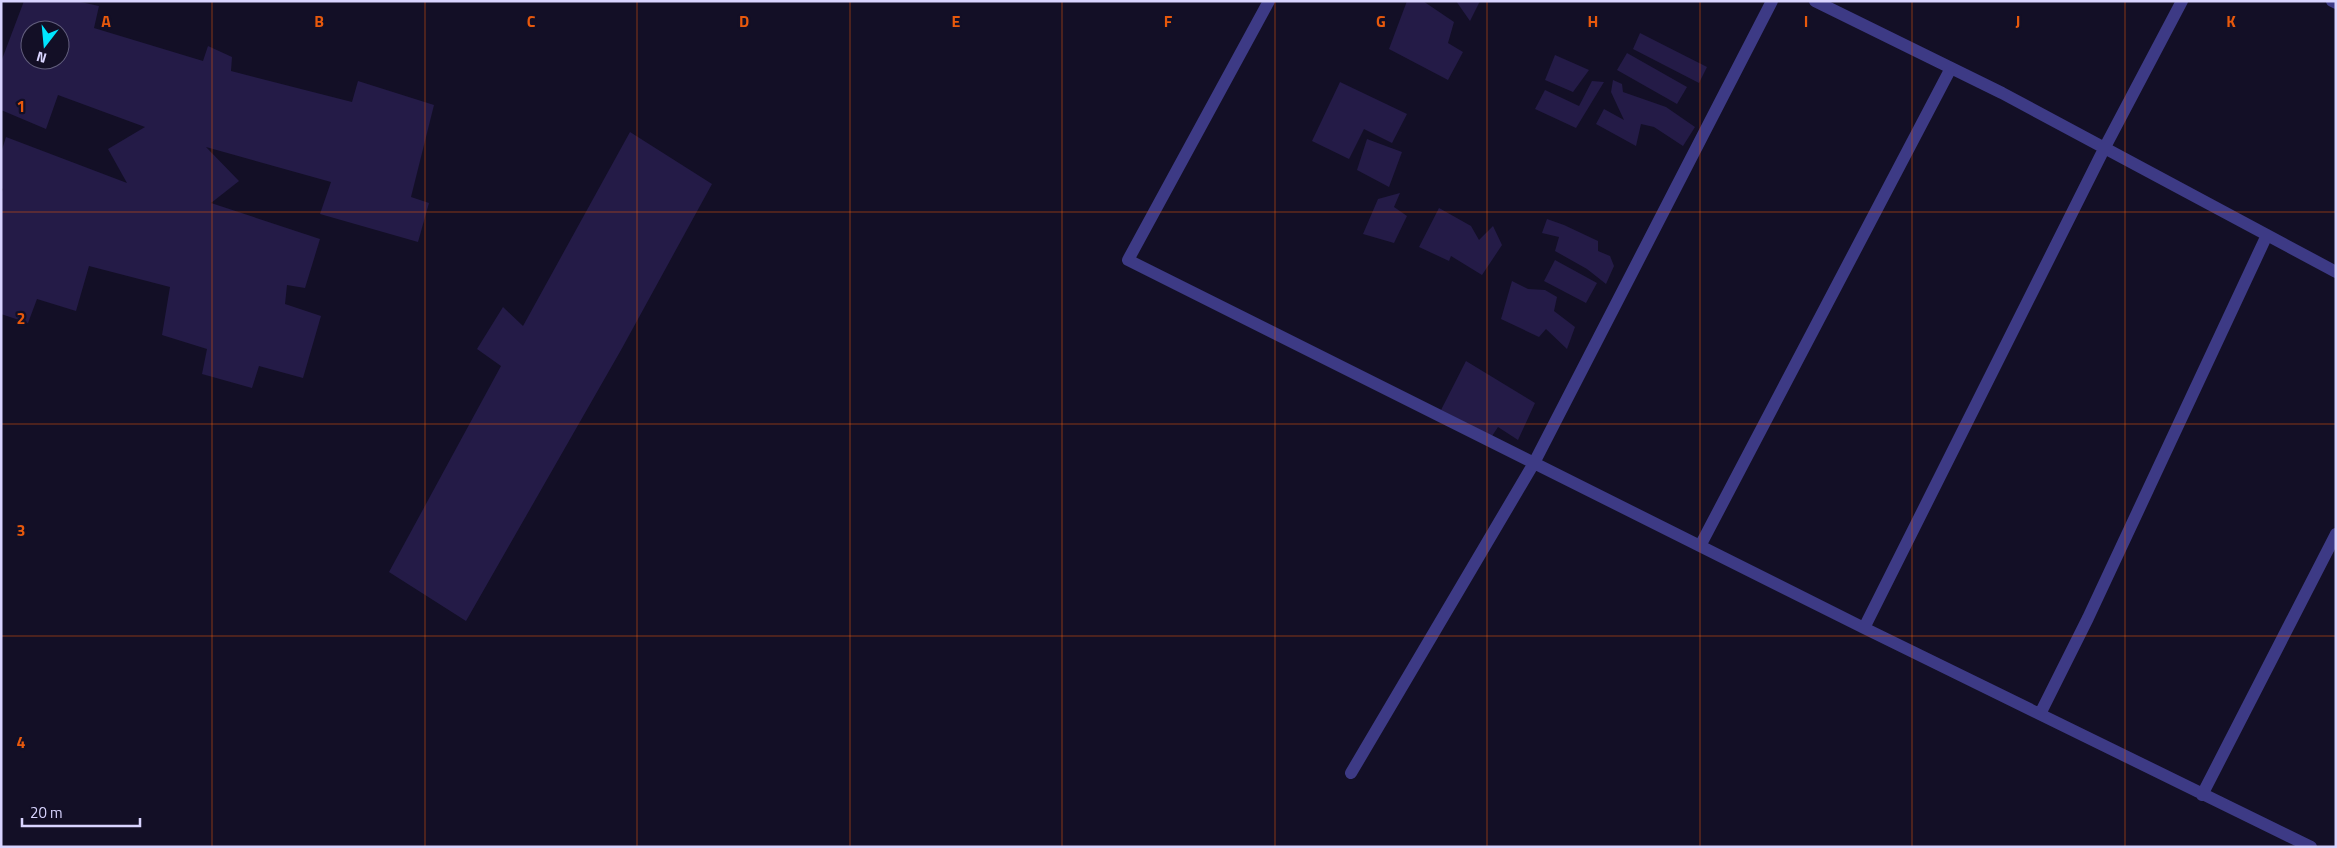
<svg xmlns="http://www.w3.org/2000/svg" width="2337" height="848" font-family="'Titillium Web',sans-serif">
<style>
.building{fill:#241b47;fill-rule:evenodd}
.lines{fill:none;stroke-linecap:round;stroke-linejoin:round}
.minor{stroke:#3d3a85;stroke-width:12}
.grid{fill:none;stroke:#e8590c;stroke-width:1;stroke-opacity:0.55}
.grid-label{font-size:16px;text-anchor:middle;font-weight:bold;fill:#e8590c;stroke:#130f26;stroke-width:4.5;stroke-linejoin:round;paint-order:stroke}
</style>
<rect width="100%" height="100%" fill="#130f26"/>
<path class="building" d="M24 1H76L99 6 94 28 203 61 208 46 232 57 231 71 352 102 358 81 434 105 411 197 429 203 418 242 320 214 331 182 206 147 239 181 211 203 320 239 305 288 287 285 285 304 321 316 303 378 259 366 252 388 202 374 207 349 162 335 170 287 89 266 76 311 37 299 28 323 1 314V194L3 189 1 188V153L6 137 127 183 108 149 145 127 58 95 46 129 1 110V62ZM30 30H60V60H30Z
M1407 1H1423L1454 22 1448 43 1463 52 1448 80 1389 49Z
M1456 1H1480L1470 21Z
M1640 33 1707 67 1699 83 1633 49Z
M1627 53 1687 87 1677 104 1617 70Z
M1555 55 1589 70 1573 92 1545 80Z
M1613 80 1622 84 1623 92 1666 107 1695 127 1683 146 1654 127 1641 124 1636 146 1596 124 1604 109 1624 120 1611 92Z
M1592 81 1604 82 1576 128 1535 109 1545 90 1579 106Z
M1340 82 1407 114 1392 143 1364 129 1349 159 1312 141Z
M630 132 712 184 621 350 466 621 389 572 501 366 477 349 503 307 523 326Z
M1367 139 1402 152 1389 187 1357 170Z
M1400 193 1394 207 1407 216 1394 243 1363 234 1378 199Z
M1439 208 1471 226 1479 240 1493 226 1502 245 1482 275 1451 256 1449 261 1419 247Z
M1547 219 1564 225 1598 241V251L1610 256 1614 266 1606 284 1587 269 1555 251 1559 237 1542 233Z
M1555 260 1597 283 1586 303 1544 281Z
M1512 281 1528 289 1545 290 1557 297 1554 311 1575 327 1567 349 1546 329 1539 337 1501 319Z
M1466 361 1535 403 1518 440 1498 427 1492 436 1441 410Z"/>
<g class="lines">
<path class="minor" d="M1269 1 1128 260 1864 628 2311 847
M1815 1 2002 93 2336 272
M2332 1 2336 3
M1700 546 1951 68
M1864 628 2105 147 2182 1
M2040 714 2088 618 2267 235
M1351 773 1534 463 1772 1
M2202 795 2336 534"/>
</g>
<path class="grid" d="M212 1V847M425 1V847M637 1V847M850 1V847M1062 1V847M1275 1V847M1487 1V847M1700 1V847M1912 1V847M2125 1V847M1 212H2336M1 424H2336M1 636H2336"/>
<g class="grid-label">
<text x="106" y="27">A</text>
<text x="319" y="27">B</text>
<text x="531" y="27">C</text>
<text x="744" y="27">D</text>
<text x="956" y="27">E</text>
<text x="1168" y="27">F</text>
<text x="1381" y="27">G</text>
<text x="1593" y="27">H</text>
<text x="1806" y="27">I</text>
<text x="2018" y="27">J</text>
<text x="2231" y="27">K</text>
<text x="21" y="112">1</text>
<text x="21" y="324">2</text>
<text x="21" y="536">3</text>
<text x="21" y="748">4</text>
</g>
<rect width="2337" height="848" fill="none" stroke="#d9d4ff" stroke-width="5"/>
<g transform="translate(45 45) rotate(196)"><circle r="24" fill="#130f26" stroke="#625e7d"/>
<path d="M0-4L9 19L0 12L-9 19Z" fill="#00e5ff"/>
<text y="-8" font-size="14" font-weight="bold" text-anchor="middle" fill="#d9d4ff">N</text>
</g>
<path d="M22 818v8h118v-8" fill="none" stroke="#d9d4ff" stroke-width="2.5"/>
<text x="30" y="818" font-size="15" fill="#d9d4ff" stroke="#130f26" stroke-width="4" paint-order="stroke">20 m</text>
</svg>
